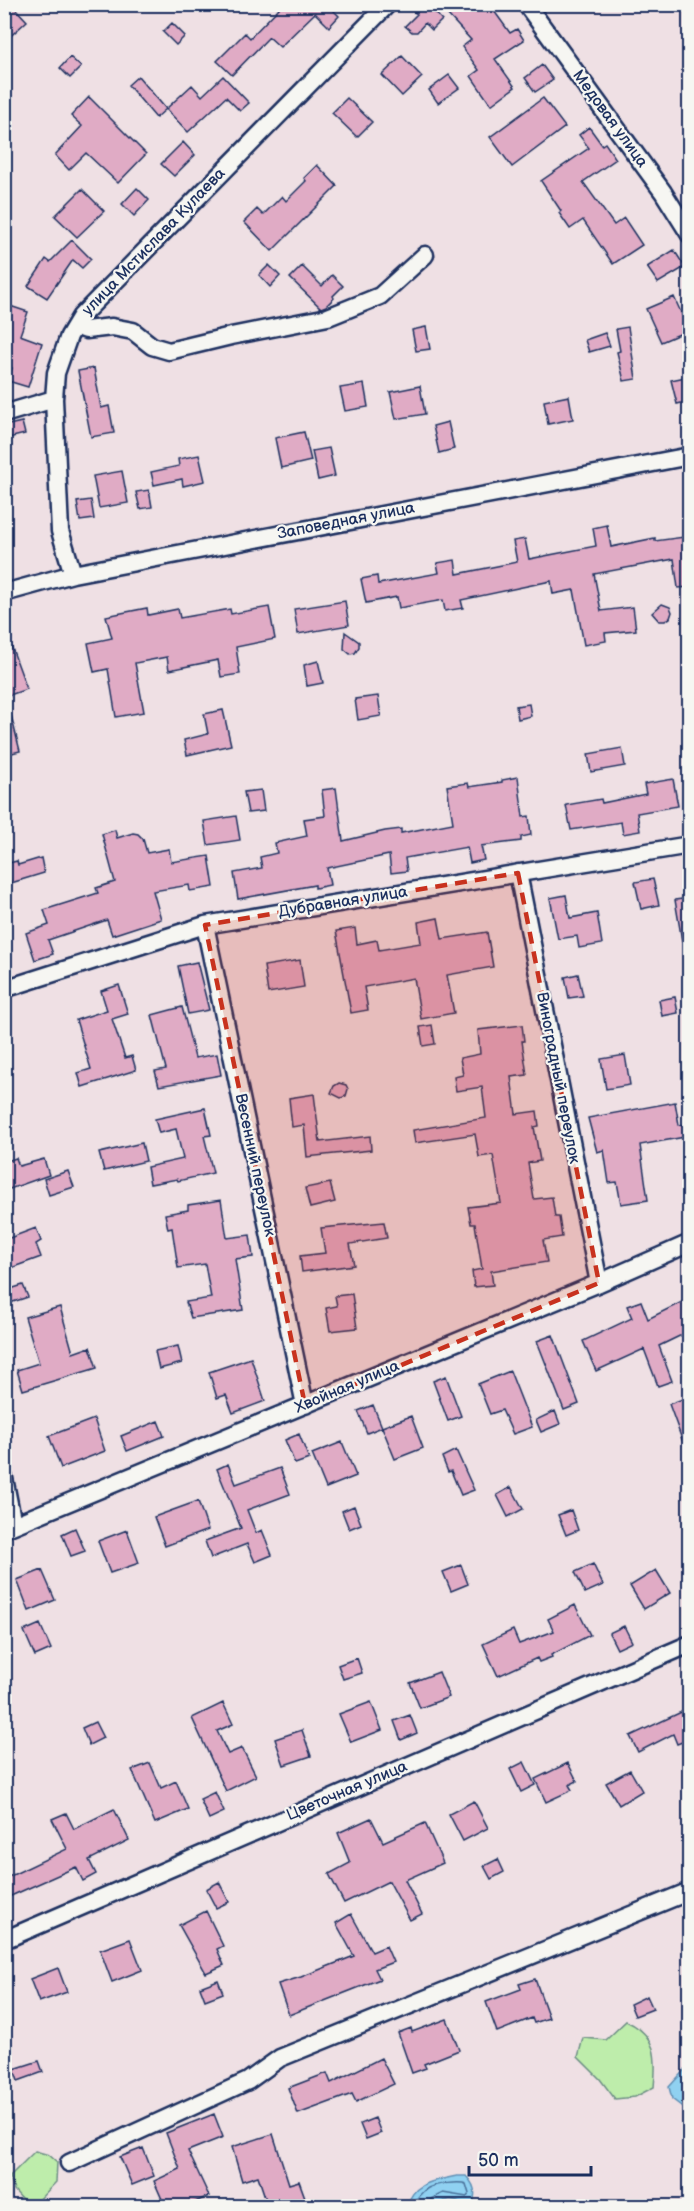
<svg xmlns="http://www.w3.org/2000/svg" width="694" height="2211" font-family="'Balsamiq Sans',sans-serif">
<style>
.green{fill:#beedab;stroke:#6c8e84;stroke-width:1.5}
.water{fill:#90d1f1;stroke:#6190b6;stroke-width:1.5}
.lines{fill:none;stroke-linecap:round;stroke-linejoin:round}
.shore{stroke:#4a7099;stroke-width:1.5}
.building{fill:#e0abc5;stroke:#1b2f5e;stroke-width:1.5}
.minor-casing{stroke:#1b2f5e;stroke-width:21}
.minor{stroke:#f6f6f2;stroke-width:16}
.marked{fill:#c8321e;fill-opacity:0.2;stroke:#c8321e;stroke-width:4.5;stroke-dasharray:12 8;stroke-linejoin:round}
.labels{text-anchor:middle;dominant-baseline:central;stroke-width:4.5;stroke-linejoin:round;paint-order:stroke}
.street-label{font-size:16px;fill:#1b2f5e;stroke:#f6f6f2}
</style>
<rect width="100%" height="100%" fill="#efe0e4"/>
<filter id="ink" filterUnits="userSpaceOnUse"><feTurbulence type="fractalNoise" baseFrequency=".0167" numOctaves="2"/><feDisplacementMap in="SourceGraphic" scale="12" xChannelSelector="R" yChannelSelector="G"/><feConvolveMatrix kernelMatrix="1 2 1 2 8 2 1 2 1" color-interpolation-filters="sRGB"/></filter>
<g filter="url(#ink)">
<path class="green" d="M626 2021C657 2035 657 2057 654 2087L635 2097 615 2099 600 2079 578 2057 583 2038 606 2040Z
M35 2151 49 2155 57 2162 56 2182 37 2202 22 2199 14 2190 10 2176Z"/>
<path class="water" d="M689 2065V2112L672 2099 669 2087Z
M457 2176H466C473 2183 477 2192 473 2202L464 2204C445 2194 443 2205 427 2206 420 2207 413 2207 407 2206 414 2181 435 2181 457 2176Z"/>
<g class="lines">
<path class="shore" d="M413 2206C415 2200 422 2191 428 2188 435 2184 460 2181 466 2184L469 2194 467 2197 443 2193 431 2199 428 2206"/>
</g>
<path class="building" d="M4 4H11L27 21 4 42Z
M283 4H327L339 16 329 27 315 13 280 47 269 37 232 75 217 61 245 33 250 38Z
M422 4H427L442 20 432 30 425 23 417 32H412L405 26 417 14 414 12Z
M457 4H489L510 33 517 29 524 40 495 59 515 87 491 105 471 76 479 70 462 47 471 40 447 14Z
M172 23 185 36 176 45 163 32Z
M402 56 422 77 402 96 382 75Z
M70 57 81 67 70 78 60 68Z
M542 65 553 80 535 92 525 78Z
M449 75 459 88 438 103 429 90Z
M138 76 166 109 156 118 128 85Z
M223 76 249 103 240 111 226 97 188 132 166 109 192 85 202 96Z
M89 97 146 154 118 183 86 153 69 170 55 155 82 126 71 116Z
M347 98 372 122 357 137 332 113Z
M543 98 565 127 512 167 490 137Z
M589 127 602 145 605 143 616 159 583 182 614 225 624 218 642 245 613 264 583 220 570 229 559 213 561 211 541 181 589 148 579 135Z
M183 142 195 155 174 176 161 164Z
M317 165 337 186 272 251 244 222 257 209 263 215 282 196 286 201 306 181 304 178Z
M137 188 149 200 134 216 122 204Z
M82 189 104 211 77 237 55 216Z
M72 240 91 259 82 268 73 260 47 298 28 286 46 259 50 262Z
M674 250 685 267 658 283 647 267Z
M269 265 280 276 270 287 259 275Z
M302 266 322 286 332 275 343 286 333 296 334 298 326 306 321 308 290 278Z
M674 297 689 330 661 342 646 309Z
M4 304 28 312 20 335 42 343 28 387 8 381 12 368 4 366Z
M426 327 430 349 416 351 412 330Z
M628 327 636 379 624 381 617 352 620 351 616 329Z
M605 333 610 346 589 352 585 340Z
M94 368 101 408 109 406 114 433 91 437 78 371Z
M690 376V401L677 404 671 380Z
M364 384 368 407 345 411 340 388Z
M420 386 425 414 396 419 390 392Z
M569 396 573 419 548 424 544 401Z
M22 422 25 434 4 439V426Z
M448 422 454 449 439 453 433 426Z
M304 432 311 461 281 468 275 438Z
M329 448 335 476 318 480 312 451Z
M199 455 205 481 183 486 182 479 154 485 151 472 179 466 178 459Z
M122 471 128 503 99 508 93 476Z
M149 490 152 507 140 509 136 492Z
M91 500 94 519 80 521 77 502Z
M607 525 611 547 655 538V541L684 537 690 587 678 588 674 559 594 574 601 611 633 607 636 630 605 633 606 641 584 645 574 590 553 594 551 581 461 600 463 608 445 611 443 600 399 608 397 597 366 603 361 579 377 576 378 584 439 573 437 563 455 560 457 574 517 562 513 541 525 539 529 559 596 546 593 528Z
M345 601 349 625 298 634 294 609Z
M662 604 670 607 672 612 670 618 665 621H659L652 613Z
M269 607 275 639 236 647 240 674 221 677 218 660 169 670 167 657 135 663 144 712 116 717 108 669 94 672 88 643 112 638 106 616 147 608 148 615 178 609 180 618 230 609 231 614Z
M4 632H6L27 689 4 697Z
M345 632 359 642V647L355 653 350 654 344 649Z
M318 661 323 683 307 686 304 665Z
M378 696 381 716 358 720 355 699Z
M529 704 531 716 518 719 516 706Z
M9 707 20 751 4 755V708Z
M223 710 231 745 187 755 184 740 208 734 204 714Z
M622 748 625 766 591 772 588 754Z
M518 777 523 817 529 816 531 835 521 837V841L481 846 484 860 470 863 467 847 405 858 407 871 391 873 389 855 327 868 330 885 315 888V885L238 899 234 873 262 868 260 857 277 853 275 843 307 836 304 819 325 816 322 790 336 788 343 841 385 831 401 829V833L453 823 447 786 468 783 469 787 502 782V780Z
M673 779 678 806 637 813 640 831 623 834 621 822 571 830 566 805 601 799 602 803 646 794 644 784Z
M261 790 264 811 248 813 244 792Z
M236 816 240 840 208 845 204 821Z
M115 830 117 838 133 833 138 834 143 839 147 853 169 849 171 862 209 856 214 887 190 891 189 885 153 891 161 919 112 935 107 920 48 940 53 954 35 960 26 933 49 925 44 910 98 893 96 888 115 882 102 834Z
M41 858 44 873 11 883 5 864 17 861 18 865Z
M653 879 659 905 641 909 635 882Z
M566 895 570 918 597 913 602 944 579 948 577 936 558 939 550 898Z
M690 898V941H682L675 900Z
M438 918 442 939 487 932 493 967 447 975 454 1013 421 1019 414 978 364 987 368 1010 351 1013 336 931 355 928 357 944 377 940 379 950 421 943 418 922Z
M300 960 304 987 268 993 264 966Z
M197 962 209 1010 188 1014 178 966Z
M578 974 583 996 569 998 565 977Z
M119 985 128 1014 112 1019 125 1058 132 1056 136 1070 82 1087 78 1073 91 1069 76 1020 107 1010 101 991Z
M675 997 678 1013 662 1016 659 1000Z
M182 1007 195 1058 217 1054 221 1075 159 1086 155 1071 166 1069 152 1015Z
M432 1025 435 1044 423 1046 420 1027Z
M522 1025 524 1041H522L527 1075 511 1077 516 1114 537 1111 539 1126 534 1127 540 1161 528 1163 534 1199 552 1197 555 1217H559L562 1237 543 1240 547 1262 491 1271 493 1285 474 1287 472 1271 482 1269 475 1224H471L468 1207 501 1203 493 1155 479 1157 475 1134 415 1143 413 1130 486 1118 482 1087 456 1091 454 1077 463 1075 460 1058 480 1054 478 1030Z
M625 1055 630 1085 606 1089 601 1059Z
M339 1083 346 1085 348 1089 346 1096 341 1098 331 1093 334 1086Z
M314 1094 320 1142 370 1136 371 1150 307 1157 304 1125 292 1127 289 1098Z
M675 1102 679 1125 690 1124V1136L640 1145 648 1200 621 1204 617 1182 609 1183 604 1150 597 1152 588 1118Z
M205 1108 211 1135 204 1136 213 1173 178 1181 177 1179 150 1184 147 1167 183 1159 176 1129 159 1133 155 1119Z
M142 1143 146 1161 104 1171 99 1153Z
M16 1158 19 1166 44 1159 49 1175 4 1191V1162Z
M68 1171 74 1187 49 1195 44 1179Z
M330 1183 335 1202 310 1208 305 1188Z
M221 1200 227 1238 250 1235 253 1257 235 1259 243 1310 191 1318 186 1302 211 1298 205 1264 178 1268 172 1228 168 1229 165 1214 188 1210V1205Z
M384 1222 387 1238 350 1244 354 1265 302 1272 300 1256 325 1253 321 1228Z
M36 1228 41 1241 36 1244 41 1257 11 1268 4 1250V1240Z
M23 1285 28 1297 4 1305V1291Z
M352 1294 357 1328 330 1331 326 1308 337 1306 335 1296Z
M690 1298V1331L659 1346 672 1381 658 1386 644 1349 596 1371 583 1341 632 1318 627 1306 641 1301 648 1319Z
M60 1307 73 1353 90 1347 97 1368 23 1390 17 1370 39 1363 25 1317Z
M553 1335 579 1404 564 1410 537 1341Z
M178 1346 182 1363 159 1369 155 1351Z
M251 1358 265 1401 233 1413 226 1395 217 1398 209 1372Z
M510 1371 532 1427 513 1434 502 1410 490 1414 478 1384Z
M446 1376 461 1416 448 1421 433 1381Z
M683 1399 690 1415 688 1456 669 1404Z
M373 1405 382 1427 367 1433 358 1411Z
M555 1411 560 1424 541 1432 536 1420Z
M411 1416 423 1448 395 1459 382 1427Z
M94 1419 105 1451 61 1468 49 1436Z
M158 1421 164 1436 127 1451 121 1436Z
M299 1434 309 1459 295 1464 285 1440Z
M342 1442 356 1476 326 1488 312 1454Z
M456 1450 474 1490 461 1495 451 1471 448 1472 442 1457Z
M228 1464 236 1484 280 1468 290 1494 247 1510 256 1533 262 1530 272 1555 255 1562 247 1544 211 1558 205 1541 241 1528 217 1469Z
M511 1487 523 1509 508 1517 497 1495Z
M198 1501 208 1530 165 1546 154 1517Z
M354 1506 361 1524 349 1529 342 1511Z
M571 1510 578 1530 566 1535 558 1515Z
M75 1528 85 1551 71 1556 62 1534Z
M127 1530 139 1563 110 1573 98 1541Z
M593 1564 603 1585 585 1593 575 1572Z
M461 1565 468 1584 451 1591 443 1572Z
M42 1570 55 1600 29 1611 17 1580Z
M656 1570 670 1593 644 1609 630 1586Z
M575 1605 590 1635 551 1655 552 1657 539 1662 537 1658 498 1676 483 1644 513 1630 519 1644 554 1631 548 1619Z
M40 1624 51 1649 35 1656 24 1631Z
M624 1626 632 1642 617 1649 609 1633Z
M357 1658 362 1673 343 1679 338 1665Z
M439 1672 449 1697 420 1708 410 1683Z
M371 1702 382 1730 351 1742 339 1714Z
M223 1703 233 1724 217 1731 228 1754 242 1748 256 1776 226 1791 192 1718Z
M690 1708V1739L677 1744 673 1734 638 1752 630 1736Z
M410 1715 417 1733 401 1740 394 1721Z
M95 1722 103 1738 89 1745 82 1728Z
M302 1730 311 1756 284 1765 275 1739Z
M524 1762 535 1785 521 1792 510 1769Z
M150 1763 161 1788 176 1781 188 1809 155 1823 132 1770Z
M568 1763 577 1781 569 1785 572 1790 546 1802 535 1779Z
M630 1770 642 1791 619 1805 606 1783Z
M215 1792 224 1812 209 1819 200 1799Z
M474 1801 488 1828 463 1841 449 1814Z
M114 1809 129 1840 89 1860 96 1874 83 1881 76 1867 4 1899V1879L67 1849 52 1819 66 1813 74 1829Z
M371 1818 383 1842 425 1823 443 1863 405 1880 422 1914 410 1920 389 1881 344 1903 329 1874 350 1863 338 1833Z
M498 1859 504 1872 491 1879 484 1866Z
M219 1882 229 1902 216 1908 206 1889Z
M206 1911 223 1946 217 1949 224 1965 206 1973 179 1925Z
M351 1914 372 1952 386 1946 393 1962 375 1969 380 1979 289 2015 278 1984 301 1977 354 1956 336 1923Z
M130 1939 142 1970 112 1982 100 1950Z
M58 1968 67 1992 39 2002 30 1979Z
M535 1979 549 2018 534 2023 532 2018 497 2032 486 2002 521 1989 519 1984Z
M218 1980 223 1993 205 2000 200 1987Z
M647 1996 653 2009 635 2016 630 2004Z
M447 2019 459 2050 424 2064 426 2068 412 2073 398 2033 411 2028 412 2032Z
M381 2058 394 2084 356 2102 352 2094 298 2114 288 2088 327 2073 331 2083Z
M39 2061 43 2072 18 2081 14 2069Z
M214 2114 223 2137 188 2151 209 2196 186 2206H165L154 2181 180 2169 166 2133Z
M375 2118 381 2133 366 2139 360 2124Z
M273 2134 289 2184 299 2181 307 2203 296 2206H268L258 2176 242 2181 232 2147Z
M143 2148 154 2176 132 2185 120 2157Z"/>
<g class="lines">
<g class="minor-casing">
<path id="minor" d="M526 4 663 192 690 235
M75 326 86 330 112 327 133 331 152 346 169 351 231 336 328 317 380 296 425 255
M4 414 54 399
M73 574 60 531 54 399 56 373 69 336 81 316 388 4
M4 593 73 574 690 456
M518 873 599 1283
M205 925 305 1405
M4 989 205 925 690 845
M4 1478 13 1524
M4 1529 599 1283 690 1243
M4 1940 690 1644
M69 2163 248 2081 280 2058 690 1891"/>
</g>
<use href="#minor" class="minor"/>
</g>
</g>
<path class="marked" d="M518 873 599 1283 305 1405 205 925Z"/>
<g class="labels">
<g class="street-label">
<text transform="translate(610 119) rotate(54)">Медовая улица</text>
<text transform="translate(154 242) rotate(-46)">улица Мстислава Кулаева</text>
<text transform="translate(346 521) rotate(-11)">Заповедная улица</text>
<text transform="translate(343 902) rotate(-9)">Дубравная улица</text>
<text transform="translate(558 1078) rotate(79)">Виноградный переулок</text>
<text transform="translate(255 1165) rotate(78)">Весенний переулок</text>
<text transform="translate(347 1387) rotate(-23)">Хвойная улица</text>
<text transform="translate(347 1791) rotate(-23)">Цветочная улица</text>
</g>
</g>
<rect width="694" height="2211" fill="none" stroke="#f6f6f2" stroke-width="24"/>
<rect x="12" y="12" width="670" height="2187" fill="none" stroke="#1b2f5e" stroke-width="2" filter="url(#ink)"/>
<path d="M469 2166v9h122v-9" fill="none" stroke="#1b2f5e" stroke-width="3"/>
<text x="478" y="2166" font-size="18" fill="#1b2f5e" stroke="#f6f6f2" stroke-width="4.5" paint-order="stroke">50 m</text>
</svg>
